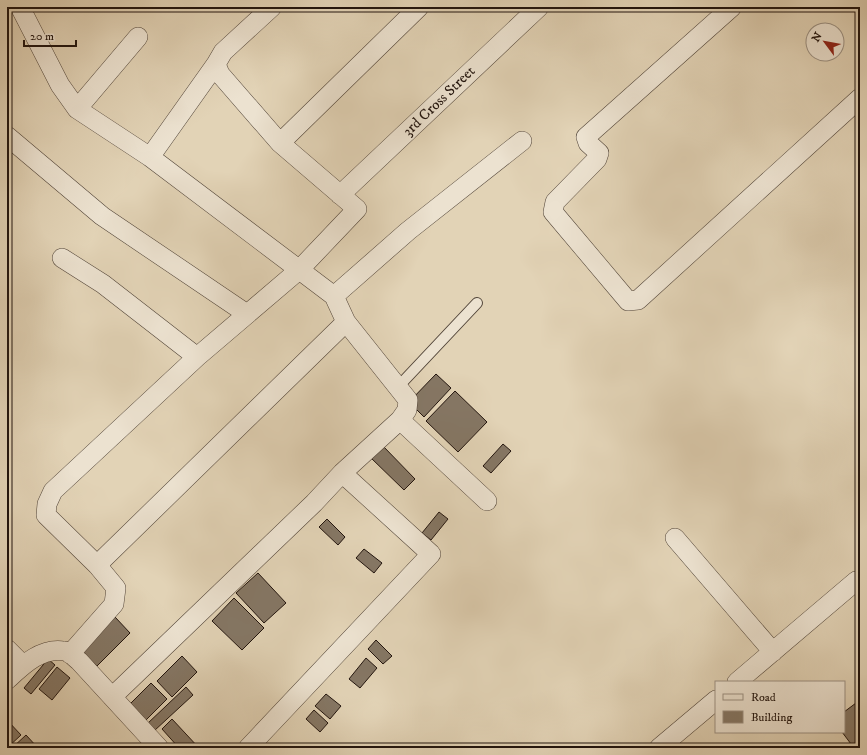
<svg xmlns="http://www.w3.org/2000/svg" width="867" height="755" font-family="'IM FELL DW Pica',serif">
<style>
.building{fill:#857765;stroke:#21140e}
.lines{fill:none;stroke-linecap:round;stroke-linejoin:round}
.lane-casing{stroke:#514438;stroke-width:12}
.street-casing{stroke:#514438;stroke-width:20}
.lane{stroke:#ece2d0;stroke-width:10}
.street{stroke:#ece2d0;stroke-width:19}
.labels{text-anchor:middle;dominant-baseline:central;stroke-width:3;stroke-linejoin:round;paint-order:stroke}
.street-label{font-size:15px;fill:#21140e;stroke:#ece2d0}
</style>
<rect width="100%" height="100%" fill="#e2d3b6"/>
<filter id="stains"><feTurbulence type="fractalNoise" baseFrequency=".005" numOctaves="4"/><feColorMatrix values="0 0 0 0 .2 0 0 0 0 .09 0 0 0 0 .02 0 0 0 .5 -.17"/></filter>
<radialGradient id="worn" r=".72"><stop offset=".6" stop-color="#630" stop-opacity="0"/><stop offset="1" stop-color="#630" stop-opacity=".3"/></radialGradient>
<path class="building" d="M436 374 451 388 424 417 409 402Z
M455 391 487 422 458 452 426 421Z
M503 444 511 451 491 473 483 466Z
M382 445 415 479 404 490 370 457Z
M439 512 448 519 431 540 422 533Z
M327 519 345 537 338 545 319 527Z
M364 549 382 563 374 573 356 558Z
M258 573 286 603 264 623 236 593Z
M234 598 264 628 242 650 212 621Z
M115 617 130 633 97 666 81 650Z
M376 640 392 656 383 664 368 649Z
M182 656 197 672 172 697 157 681Z
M366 658 377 668 360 688 349 679Z
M48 659 55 665 31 694 24 688Z
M57 667 70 678 52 700 39 689Z
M151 683 167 699 142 724 126 708Z
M186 687 193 695 154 731 147 724Z
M326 694 341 706 330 719 315 706Z
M860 700V748H854L842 732H844V712Z
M314 710 328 723 320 732 306 719Z
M172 719 199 748H179L162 729Z
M7 720 21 735 7 748Z
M26 735 38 748H12Z"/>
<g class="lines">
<g class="lane-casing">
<path id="lane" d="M397 388 477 303"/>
</g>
<g class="street-casing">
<path id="street" d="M20 7 60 85 77 109 150 157 334 296 346 322 408 400 407 410 400 420 342 473 314 503 112 697
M732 7 586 137 588 143 599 153 597 159 555 202 553 212 628 301 638 300 860 98
M77 109 138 37
M7 136 102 216 247 314
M280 143 419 7
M150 157 216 64
M340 195 539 7
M62 258 103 284 197 357
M334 296 408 231 522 141
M400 420 487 501
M675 538 773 652
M97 565 346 322
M7 649 23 665
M70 654 114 604 116 588 97 565 46 515 47 504 53 491 197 357 299 270 357 209 280 143 220 74 216 64 223 52 272 7
M7 680C22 666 41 647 64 651 69 651 75 658 79 661L159 748
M737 682 856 581
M248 748 431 554 342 473
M659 748 716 700"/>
</g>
<use href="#lane" class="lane"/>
<use href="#street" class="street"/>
</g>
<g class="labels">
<g class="street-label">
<text transform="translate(439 101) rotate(-44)">3rd Cross Street</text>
</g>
</g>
<rect width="867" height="755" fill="none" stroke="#e2d3b6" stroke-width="24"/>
<rect x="8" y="8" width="851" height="739" fill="none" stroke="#21140e" stroke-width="2"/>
<rect x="12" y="12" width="843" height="731" fill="none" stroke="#21140e"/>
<rect x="715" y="681" width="130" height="52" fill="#ece2d0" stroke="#9b9082"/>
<rect x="723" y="694" width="20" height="6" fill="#ece2d0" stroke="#9b9082"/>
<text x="751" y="701" font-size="12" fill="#21140e">Road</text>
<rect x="723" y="711" width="20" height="12" fill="#857765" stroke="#9b9082"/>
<text x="751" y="721" font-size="12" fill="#21140e">Building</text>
<g transform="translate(825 42) rotate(302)"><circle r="19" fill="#ece2d0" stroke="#9b9082"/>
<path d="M0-3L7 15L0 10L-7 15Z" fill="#8f2418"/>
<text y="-6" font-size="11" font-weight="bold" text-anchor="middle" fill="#21140e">N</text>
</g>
<path d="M24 40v6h52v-6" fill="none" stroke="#21140e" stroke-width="2"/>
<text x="30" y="40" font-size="12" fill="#21140e" stroke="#ece2d0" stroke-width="3" paint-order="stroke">20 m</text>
<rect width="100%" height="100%" filter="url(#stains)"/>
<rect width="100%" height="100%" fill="url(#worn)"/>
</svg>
